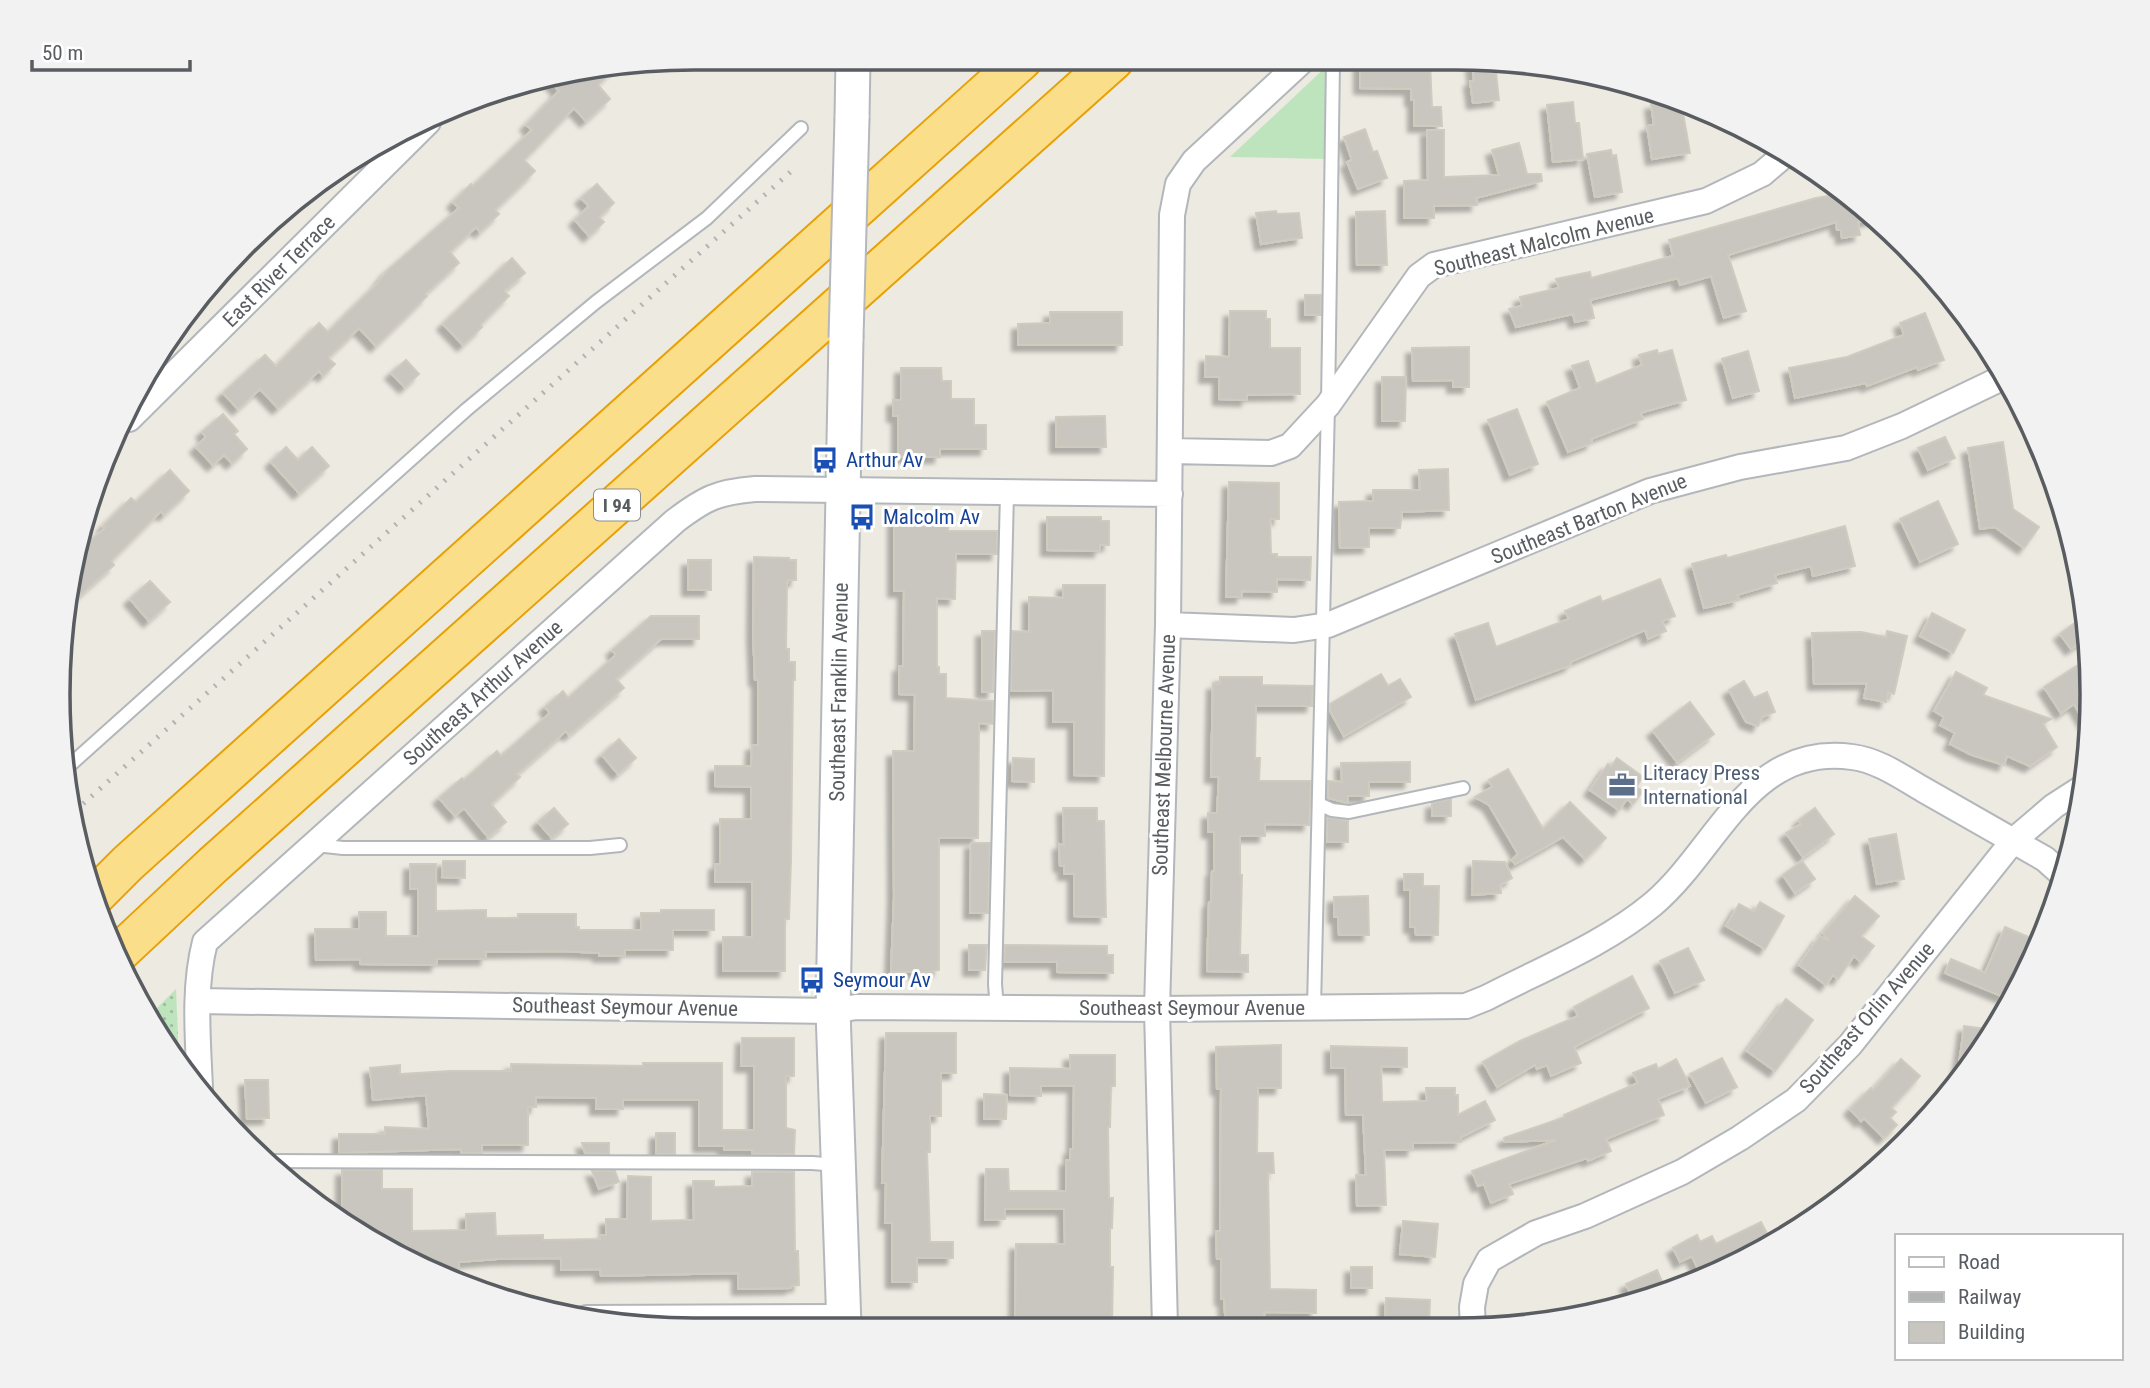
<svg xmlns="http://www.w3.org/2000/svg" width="2150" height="1388" font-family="'Roboto Condensed',sans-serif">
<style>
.green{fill:#bde4bd}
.park{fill:url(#park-dots)}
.building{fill:#c9c6c0;stroke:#d0cbbf;stroke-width:2;filter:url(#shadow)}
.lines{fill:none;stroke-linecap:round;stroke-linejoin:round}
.lane-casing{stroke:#b3b7bb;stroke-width:16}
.street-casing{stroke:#b3b7bb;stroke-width:28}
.secondary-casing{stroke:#b4b8bd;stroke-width:37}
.highway-casing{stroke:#e7a106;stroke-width:42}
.lane{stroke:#fff;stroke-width:12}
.street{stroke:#fff;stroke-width:24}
.secondary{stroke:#fff;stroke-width:33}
.highway{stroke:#fade8a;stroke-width:38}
.rail{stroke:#b2b3b3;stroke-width:5;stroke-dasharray:2 9;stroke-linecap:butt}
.secondary-bridge-casing{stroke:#b4b8bd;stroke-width:37;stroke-linecap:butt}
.secondary-bridge{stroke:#fff;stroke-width:33}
.labels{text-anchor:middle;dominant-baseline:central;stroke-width:6;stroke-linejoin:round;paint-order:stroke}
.shield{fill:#fff;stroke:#8b8e90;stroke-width:2}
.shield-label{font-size:19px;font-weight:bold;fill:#595d61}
.street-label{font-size:21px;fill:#595d61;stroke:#fff}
.transit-label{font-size:21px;fill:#164399;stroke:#fff;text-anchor:start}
.service-label{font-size:21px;fill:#4e5e75;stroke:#fff;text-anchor:start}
.rim{fill:none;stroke:#595d61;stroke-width:3.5}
</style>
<defs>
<pattern id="park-dots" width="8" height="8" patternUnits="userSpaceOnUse" patternTransform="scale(1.75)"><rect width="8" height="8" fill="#bde4bd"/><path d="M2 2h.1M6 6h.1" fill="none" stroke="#9dbc9d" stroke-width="1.8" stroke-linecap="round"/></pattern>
<filter id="shadow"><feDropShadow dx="-6" dy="6" stdDeviation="2" flood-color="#0004"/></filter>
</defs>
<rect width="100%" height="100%" fill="#eceae1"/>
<path class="green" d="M1329 64 1328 159 1230 157Z"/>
<path class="park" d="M176 989 179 1064 165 1047 150 1015Z"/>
<path class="building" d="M1360 62 1430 63 1432 107H1441L1442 126H1414V100H1411V89L1360 88Z
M1472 63H1495L1499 100 1473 103 1470 81H1474Z
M612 71 598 85 610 99 586 121 574 108 524 160 535 171 495 210 499 214 480 232 476 227 450 252 459 263 425 294 427 296 376 346 359 328 328 358 335 364 323 376 319 371 278 408 260 389 238 409 223 393 265 355 276 366 319 323 328 332 376 285 387 271 459 208 453 202 471 184 473 186 532 130 526 125 559 91 550 81Z
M1675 100 1681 101 1690 153 1652 159 1647 126 1654 125 1651 104Z
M1573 102 1575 123H1579L1583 159 1553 162 1547 105Z
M1365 129 1373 152 1377 151 1387 178 1358 189 1347 162 1352 160 1344 137Z
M1427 130H1444V177L1499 175 1492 150 1519 143 1527 174H1541L1542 181 1476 198 1477 205 1434 206V218H1404V181L1428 180Z
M1611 150 1612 156 1616 155 1622 192 1595 197 1587 154Z
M597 184 614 203 599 217 604 222 589 236 575 220 589 206 581 198Z
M1840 194 1878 218 1858 222 1860 235 1842 238 1841 230H1837L1836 222 1728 255 1746 311 1724 318 1711 276 1680 285 1678 278 1590 300 1594 318 1575 322 1573 314 1516 327 1509 309 1522 306 1520 297 1559 288 1556 279 1590 272 1591 278 1673 256 1669 240 1816 198Z
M1276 211 1277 214 1299 213 1302 238 1261 244 1256 213Z
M1385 211 1387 265H1357L1356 212Z
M512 258 525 273 504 291 509 296 480 325 482 327 463 345 443 324Z
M1305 295H1321V315H1305Z
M1230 311H1266V319H1270V348H1300V394L1247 395V400L1219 399V377H1205L1206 356 1229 357Z
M1050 312H1122V345H1018V324L1050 323Z
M1925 313 1944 360 1918 370 1917 367 1867 386 1866 383 1795 398 1789 368 1847 357 1904 335 1900 323Z
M1469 347V387H1453V380L1413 381 1412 348Z
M1657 350 1658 354 1672 350 1686 400 1640 413 1643 419 1591 439 1592 443 1568 452 1547 402 1580 388 1572 366 1588 361 1596 384 1642 365 1639 355Z
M1748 351 1759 391 1733 398 1722 359Z
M406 360 419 374 405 387 391 373Z
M901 368H941L942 381H951V399H974V425H986V449H940V457H898V416H893V400H901Z
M1382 377H1406L1405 421H1382Z
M1517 409 1538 464 1510 475 1488 420Z
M223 414 238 431 234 434 247 449 232 463 224 455 213 465 196 447 206 437 202 432Z
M1105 416 1106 447H1056V417Z
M1945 437 1955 458 1928 470 1918 448Z
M2003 442 2013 509 2039 527 2024 548 1995 527 1980 529 1968 448Z
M286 447 298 460 312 447 329 466 299 493 271 462Z
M1448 469 1449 510 1402 512 1400 528H1369V547L1340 548 1339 502 1373 501V490H1420L1419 470Z
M170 470 189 491 164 515 161 511 111 561 114 565 69 605 79 550 105 528 103 526 131 498 136 502Z
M1229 482 1279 483V519H1270L1271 554H1277V557H1311L1310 580 1277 579V592L1242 591V597H1226Z
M1938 501 1958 544 1920 562 1900 519Z
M1047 517H1101V521H1109V545H1100V551L1047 550Z
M894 519 949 521 948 531H997V554H956L955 599 937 598V667H939V674H946V698L993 701V724L979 723 978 838H939V970L927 972H891L894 897 893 751H914L915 695 899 694V666H903L904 591H894Z
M1845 526 1855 566 1813 576 1811 566 1775 575 1777 583 1737 595 1739 600 1704 608 1692 564 1726 555 1727 558Z
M754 557 789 558V560H796V580H788L787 584 786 649H789V662H795V680H793L791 860 789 919H785V971H723V937H752V882H715V864H720V819H751V787L715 786V766H751L752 745H758V680H755L753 633Z
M688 560H711V590H688Z
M1660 579 1675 616 1662 621 1666 631 1648 639 1645 630 1570 662 1571 665 1476 700 1455 634 1488 623 1496 647 1569 619 1565 611 1600 596 1602 602Z
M150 581 170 602 149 621 130 599Z
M1063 585H1105L1104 776 1074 775V722H1053V690L1011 691 1012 631 1029 632V597L1063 598Z
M1932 613 1965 630 1953 653 1920 636Z
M651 616H699V639H661L616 679 624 688 569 735 566 731 517 774 520 777 491 804 506 822 488 837 464 808 455 816 439 798 462 778 464 780 497 751 501 756 550 713 545 707 563 691 568 698 616 655 612 650Z
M2076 622 2087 638 2071 649 2060 634Z
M982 631H995L993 692H982Z
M1887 631 1907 636 1894 694 1888 692 1886 702 1864 698 1867 683 1814 684 1812 633 1861 632 1886 637Z
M2083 662 2090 673 2088 728 2074 704 2061 713 2044 687Z
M1956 672 1987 688 1983 695 2051 719 2043 724 2057 747 2030 766 2007 756 2004 765 1972 755 1950 744 1955 733 1940 725 1944 717 1934 711Z
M1381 674 1388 686 1400 679 1411 697 1344 736 1330 711V704Z
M1220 677H1262V685L1313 686 1312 706H1256L1255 758H1260L1259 781H1311L1309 825 1265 824V836H1240V875H1242L1240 955H1248V972L1207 971 1209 902H1211L1212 871H1214V832H1208V813H1217L1219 777H1211L1213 684H1220Z
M1744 681 1754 698 1767 692 1775 712 1762 717 1758 726 1746 722 1729 690Z
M1690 702 1714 734 1677 762 1653 731Z
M619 739 636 758 618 774 602 755Z
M1013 758 1034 759V782L1012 781Z
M1617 758 1643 777 1636 787 1643 791 1633 804 1627 799 1619 810 1590 790 1608 764 1611 767Z
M1410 762V782H1369V796H1348V803L1328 798V781L1342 782 1341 763Z
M1508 769 1543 829 1570 802 1606 838 1585 859 1563 837 1515 864 1512 860 1518 854 1489 805 1475 797 1492 787 1489 780Z
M1451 799V816H1432V803Z
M554 808 568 824 552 838 538 822Z
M1063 808H1097V821H1104L1106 917 1074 916V874H1064V866H1060L1059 844 1064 845Z
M1815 808 1834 834 1803 857 1786 833 1801 824 1799 820Z
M1327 817 1348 821V842H1327Z
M1896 834 1904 879 1877 884 1869 839Z
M971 843H990L988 913H970Z
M443 861H465V878L442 877Z
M1473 861 1505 862 1512 878 1500 885 1501 893 1472 895Z
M1802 861 1815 879 1795 893 1783 875Z
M410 864H436V911L486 910V918H518V914H576V927H579V930H641V913H661V910H714V930H673V950H625V956H599V953L561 951 486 952V959H437V965L360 964V959L316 960 315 929H359V912H386V936H418V889H410Z
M1404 874H1423V886H1439L1438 935H1416L1415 927H1410V890H1404Z
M1368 896 1369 935H1339L1338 917H1334V897Z
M1855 896 1879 916 1861 936 1874 946 1861 962 1854 956 1838 979 1833 975 1826 985 1799 965 1820 936 1829 941 1823 933Z
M1760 902 1784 916 1765 949 1726 926 1739 904 1754 912Z
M2005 927 2031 938 2004 997 1945 973 1951 959 1985 973Z
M969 945H987L985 970H969Z
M1005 945 1107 946V955H1113V973L1057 972V962H1004Z
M1688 948 1704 980 1675 993 1660 961Z
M1632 976 1649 1008 1574 1047 1581 1063 1551 1076 1547 1065 1537 1069 1535 1065 1497 1087 1483 1062 1520 1041 1578 1016 1574 1007Z
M1786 999 1813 1020 1775 1071 1747 1051Z
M1964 1026 1994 1030 1956 1083 1961 1050Z
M886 1033H956V1073H941V1116H930V1152H927L930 1242H953V1258H917V1282H892V1223H885L886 1183H882Z
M742 1038H794V1076H786V1128L795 1130 794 1154H752V1150H724V1146H699V1100H623V1109H596V1098L536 1097V1107H528V1145H482V1153H461V1149L339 1153V1134H385V1127L429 1129 426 1095 373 1100 370 1068 400 1065V1074L450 1071H511V1064L643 1066V1063H722V1130H754V1066H741Z
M1281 1045V1088H1258L1257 1153H1273L1274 1173H1268L1270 1289 1316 1290V1313L1264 1312 1265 1328H1226L1224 1299H1221V1259H1217L1216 1231H1220L1221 1089H1217L1216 1047Z
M1331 1046 1407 1048V1067L1381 1066 1382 1102 1427 1101 1426 1088H1455V1095H1458V1115L1485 1101 1495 1120 1461 1137V1142L1413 1143V1150H1384L1386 1205 1357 1206 1356 1175H1366L1363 1115H1346L1345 1068H1331Z
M1070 1055H1115V1086H1111L1110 1127H1108L1109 1198H1113L1112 1228H1110V1267H1113L1112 1327H1075V1320H1039V1327H1015L1016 1244H1065L1064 1209H1005V1219L985 1220 986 1169H1008L1009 1191H1066V1160H1070V1149H1073L1074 1086H1041V1096L1010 1095V1068L1070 1069Z
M1722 1058 1737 1087 1706 1103 1690 1074Z
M1676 1059 1690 1086 1658 1099 1664 1115 1606 1139 1611 1151 1588 1161 1587 1158 1509 1184 1513 1194 1491 1203 1484 1184 1478 1186 1472 1171 1556 1140 1505 1142 1504 1138 1565 1117 1564 1115 1638 1083 1633 1073 1656 1064 1658 1069Z
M1901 1059 1920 1076 1891 1108 1896 1112 1890 1118 1897 1125 1884 1138 1864 1118 1861 1121 1850 1109 1871 1088 1873 1090Z
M245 1080H268L269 1118 247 1119Z
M984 1094 1007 1095 1006 1119H984Z
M656 1133H675V1154H656Z
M582 1143H609V1154L585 1153Z
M342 1170H382V1189H412V1231L466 1230V1214L495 1213 496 1236 543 1235V1240L600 1239V1235H606V1219H627L628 1176 651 1177V1221L694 1220 693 1181H714V1187L752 1186V1172H794L795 1251H798L799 1285 791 1286V1288L738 1289V1273L601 1276 600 1269 561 1270V1258L497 1259 459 1262V1284L450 1282 342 1214Z
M592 1171H615L619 1182 599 1189Z
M1403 1221 1438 1224 1435 1257 1400 1254Z
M1761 1222 1772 1243 1737 1265 1702 1278 1692 1256 1680 1262 1673 1248 1697 1235 1700 1242 1712 1236 1716 1244Z
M1351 1267H1372V1288H1351Z
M1657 1270 1666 1291 1635 1303 1626 1284Z
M1386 1298 1430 1300 1429 1327 1385 1325Z"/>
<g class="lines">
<g class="lane-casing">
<path id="lane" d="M70 765 466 410 596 302 707 218 801 128
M1319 804 1332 810 1349 812 1463 788
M316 845 343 848H590L620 845
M1314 1007 1328 405 1333 62
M997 1009 995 984 1007 493
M265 1161 812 1163 837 1165"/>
</g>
<g class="street-casing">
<path id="street" d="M129 419 428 122
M1170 451 1271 453 1290 446 1328 405 1419 276 1434 265 1706 201 1762 174 1782 157
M1168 625 1294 630 1328 625 1650 491 1740 467 1846 448 1902 426 2004 377
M199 1001 833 1011 856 1007 1157 1009 1466 1006 1486 998C1542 969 1605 944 1653 904 1718 849 1749 743 1852 757 1878 760 1903 778 1924 790 1965 813 2005 836 2045 859L2064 876
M200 1088C198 1040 193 988 205 942L675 521C705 498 718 492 755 489L1170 494
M587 1318 844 1317
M1165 1327 1157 1009 1168 625 1172 215 1178 184 1194 161 1301 62
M1473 1329 1472 1307 1476 1284 1489 1260 1536 1233 1585 1216 1682 1172 1740 1138 1796 1100 1850 1045 2013 841 2054 806 2085 786"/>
</g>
<g class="secondary-casing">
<path id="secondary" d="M852 118 853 59
M844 1326 833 1011 846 338"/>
</g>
<g class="highway-casing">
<path id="highway" d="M96 895 128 863 1022 60
M121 951 213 865 1114 60"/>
</g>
<use href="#lane" class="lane"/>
<use href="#street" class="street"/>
<use href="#secondary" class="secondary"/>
<use href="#highway" class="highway"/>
<path class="rail" d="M75 811 796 167"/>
<g class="secondary-bridge-casing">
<path id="secondary-bridge" d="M846 338 852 118"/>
</g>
<use href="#secondary-bridge" class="secondary-bridge"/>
</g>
<defs>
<g id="bus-bare" transform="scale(2.1)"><path d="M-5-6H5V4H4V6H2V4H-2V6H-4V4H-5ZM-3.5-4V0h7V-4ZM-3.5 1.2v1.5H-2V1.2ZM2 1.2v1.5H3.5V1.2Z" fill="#1a4fb4" stroke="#fff" stroke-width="2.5" paint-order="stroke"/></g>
<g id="office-bare" transform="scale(2.1)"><path d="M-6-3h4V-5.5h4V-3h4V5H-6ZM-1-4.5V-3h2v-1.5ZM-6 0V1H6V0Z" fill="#5c6f8a" stroke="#fff" stroke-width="2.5" paint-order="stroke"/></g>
</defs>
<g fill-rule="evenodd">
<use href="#bus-bare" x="825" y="460"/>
<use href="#bus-bare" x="862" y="517"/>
<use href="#office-bare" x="1622" y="785"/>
<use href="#bus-bare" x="812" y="980"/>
</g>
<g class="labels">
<rect class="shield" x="594" y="489.5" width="46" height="31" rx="5"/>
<g class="shield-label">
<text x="617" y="505">I 94</text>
</g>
<g class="street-label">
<text transform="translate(1544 242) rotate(-14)">Southeast Malcolm Avenue</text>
<text transform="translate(279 271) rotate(-45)">East River Terrace</text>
<text transform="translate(1589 519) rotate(-22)">Southeast Barton Avenue</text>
<text transform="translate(839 692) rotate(-89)">Southeast Franklin Avenue</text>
<text transform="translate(483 693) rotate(-42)">Southeast Arthur Avenue</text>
<text transform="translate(1164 755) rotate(-88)">Southeast Melbourne Avenue</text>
<text transform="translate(625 1007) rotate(1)">Southeast Seymour Avenue</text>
<text x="1192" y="1008">Southeast Seymour Avenue</text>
<text transform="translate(1867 1018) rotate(-49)">Southeast Orlin Avenue</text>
</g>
<g class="transit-label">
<text x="846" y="460">Arthur Av</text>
<text x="883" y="517">Malcolm Av</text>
<text x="833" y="980">Seymour Av</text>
</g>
<g class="service-label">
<text x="1643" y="773">Literacy Press<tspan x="1643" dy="24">International</tspan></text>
</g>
</g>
<path d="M0 0H2150V1388H0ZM694 70H1456A624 624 0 0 1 2080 694V694A624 624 0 0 1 1456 1318H694A624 624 0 0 1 70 694V694A624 624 0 0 1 694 70Z" fill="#f2f2f2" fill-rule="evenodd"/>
<path class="rim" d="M694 70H1456A624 624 0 0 1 2080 694V694A624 624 0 0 1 1456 1318H694A624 624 0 0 1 70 694V694A624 624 0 0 1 694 70Z"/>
<rect x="1895" y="1234" width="228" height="126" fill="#ffffff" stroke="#bdbec0" stroke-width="2"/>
<rect x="1909" y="1257" width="35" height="10" fill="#ffffff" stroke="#bdbec0" stroke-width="2"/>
<text x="1958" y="1269" font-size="21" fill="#595d61">Road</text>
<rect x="1909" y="1292" width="35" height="10" fill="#b2b3b3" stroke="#bdbec0" stroke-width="2"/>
<text x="1958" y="1304" font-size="21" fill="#595d61">Railway</text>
<rect x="1909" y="1322" width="35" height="21" fill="#c9c6c0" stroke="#bdbec0" stroke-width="2"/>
<text x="1958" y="1339" font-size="21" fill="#595d61">Building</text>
<path d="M32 60v10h158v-10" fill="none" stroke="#595d61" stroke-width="3.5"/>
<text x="42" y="60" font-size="21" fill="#595d61" stroke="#ffffff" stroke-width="5" paint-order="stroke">50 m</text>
</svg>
